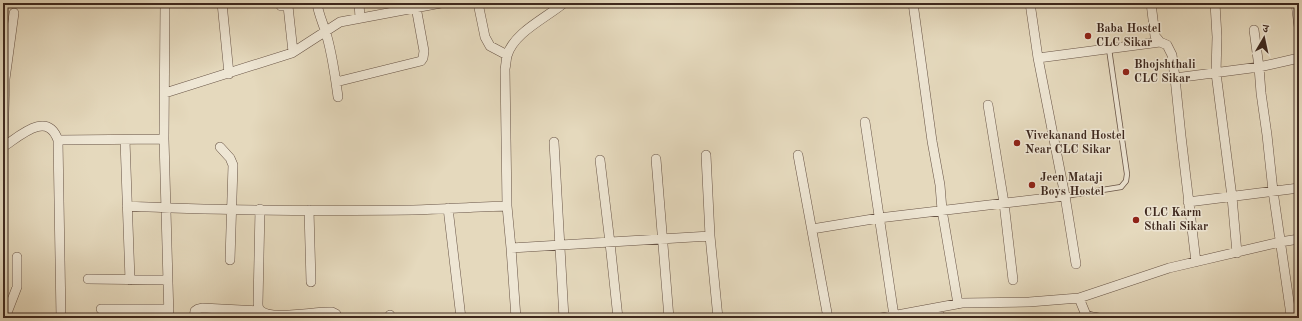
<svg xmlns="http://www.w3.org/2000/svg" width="1302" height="321" font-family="'Old Standard TT','Noto Serif Devanagari',serif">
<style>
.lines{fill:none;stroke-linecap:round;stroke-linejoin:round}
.service-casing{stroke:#685446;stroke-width:6}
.minor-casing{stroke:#685446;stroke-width:10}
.service{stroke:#eee6d4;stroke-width:4.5}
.minor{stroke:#eee6d4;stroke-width:9}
.poi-dot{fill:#8f2418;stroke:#eee6d4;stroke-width:1.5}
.labels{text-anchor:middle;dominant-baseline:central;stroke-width:3;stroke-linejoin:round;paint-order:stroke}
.poi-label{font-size:12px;font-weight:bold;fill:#3e281e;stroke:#eee6d4;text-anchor:start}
</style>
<rect width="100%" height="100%" fill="#e5d9bd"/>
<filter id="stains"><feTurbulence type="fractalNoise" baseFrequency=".005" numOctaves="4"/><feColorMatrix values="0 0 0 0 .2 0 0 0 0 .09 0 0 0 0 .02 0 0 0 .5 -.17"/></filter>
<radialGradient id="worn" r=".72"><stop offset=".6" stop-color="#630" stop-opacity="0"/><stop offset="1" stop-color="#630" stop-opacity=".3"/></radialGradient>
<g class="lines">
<g class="service-casing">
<path id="service" d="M1065 196 1121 187 1126 181 1127 174 1109 49"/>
</g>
<g class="minor-casing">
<path id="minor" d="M165 3 164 139 169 318
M222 3 229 74
M281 3V6H288L293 52
M317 3C318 12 322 21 325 30 332 51 335 75 338 97
M359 3 360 18
M478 3 485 37 490 46 507 55
M913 3 932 141 940 185 942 210 958 304
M1030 3 1038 58 1065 196 1076 264
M1151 3 1155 36 1160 42 1167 45 1172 55 1175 78 1181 136 1196 262
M1215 3 1217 37 1216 73 1232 197 1237 253
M1296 3 1299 27
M1254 30 1259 67 1261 93 1267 135 1273 191 1291 315
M1038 58 1160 42
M1175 78 1259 67 1299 58
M336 82 421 61 423 58 424 51 416 7
M165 93 292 53 340 22 441 3
M988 105 1004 203 1013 280
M865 122 894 316
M58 140 164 139
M125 140 130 280
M554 142 564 318
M3 147C20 136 47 110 58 140L61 318
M3 147 5 79 14 13
M220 147 230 158 233 165 230 260
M706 155 710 236 718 318
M798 155 828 318
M656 159 669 318
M600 160 610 243 618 318
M1188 202 1299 188
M127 206C222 211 318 211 413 210 444 209 475 207 507 206L511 248 516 318
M507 206 505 69C506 65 506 60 507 56 513 33 546 18 564 3
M448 208 461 318
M260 209 258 304C258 306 259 309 260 310 270 321 315 311 332 312L336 314 338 318
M309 210 311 282
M812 229 879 218 1065 196
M511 248 710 236
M88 279 168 280
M1079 298 1086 315 1093 317 1099 318
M101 309H169
M390 315 391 318
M5 318 17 287V257
M194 318 195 311 198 309 202 308 260 311
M881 318 962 303 1029 302 1079 298 1169 268 1280 242 1299 239
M939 318V308"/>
</g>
<use href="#service" class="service"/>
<use href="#minor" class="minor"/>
</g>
<g class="poi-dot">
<circle cx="1088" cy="36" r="4"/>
<circle cx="1126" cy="72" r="4"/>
<circle cx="1017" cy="143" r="4"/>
<circle cx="1032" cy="185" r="4"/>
<circle cx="1136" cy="220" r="4"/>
</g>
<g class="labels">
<g class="poi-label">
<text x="1096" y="29">Baba Hostel<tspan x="1096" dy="14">CLC Sikar</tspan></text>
<text x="1134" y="65">Bhojshthali<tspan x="1134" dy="14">CLC Sikar</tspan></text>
<text x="1025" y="136">Vivekanand Hostel<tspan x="1025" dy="14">Near CLC Sikar</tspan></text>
<text x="1040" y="178">Jeen Mataji<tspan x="1040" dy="14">Boys Hostel</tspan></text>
<text x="1144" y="213">CLC Karm<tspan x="1144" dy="14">Sthali Sikar</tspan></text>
</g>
</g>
<rect width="1302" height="321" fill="none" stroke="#e5d9bd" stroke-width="16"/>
<rect x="4" y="4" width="1294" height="313" fill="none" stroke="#3e281e" stroke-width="2"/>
<rect x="8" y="8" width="1286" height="305" fill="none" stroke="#3e281e"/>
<g transform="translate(1264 38) rotate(9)" stroke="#eee6d4" stroke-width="3" paint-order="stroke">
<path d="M0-3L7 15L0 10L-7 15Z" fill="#3e281e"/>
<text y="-6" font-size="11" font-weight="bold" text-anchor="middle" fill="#3e281e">उ</text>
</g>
<rect width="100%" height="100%" filter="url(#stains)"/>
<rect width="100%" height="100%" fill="url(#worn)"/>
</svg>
